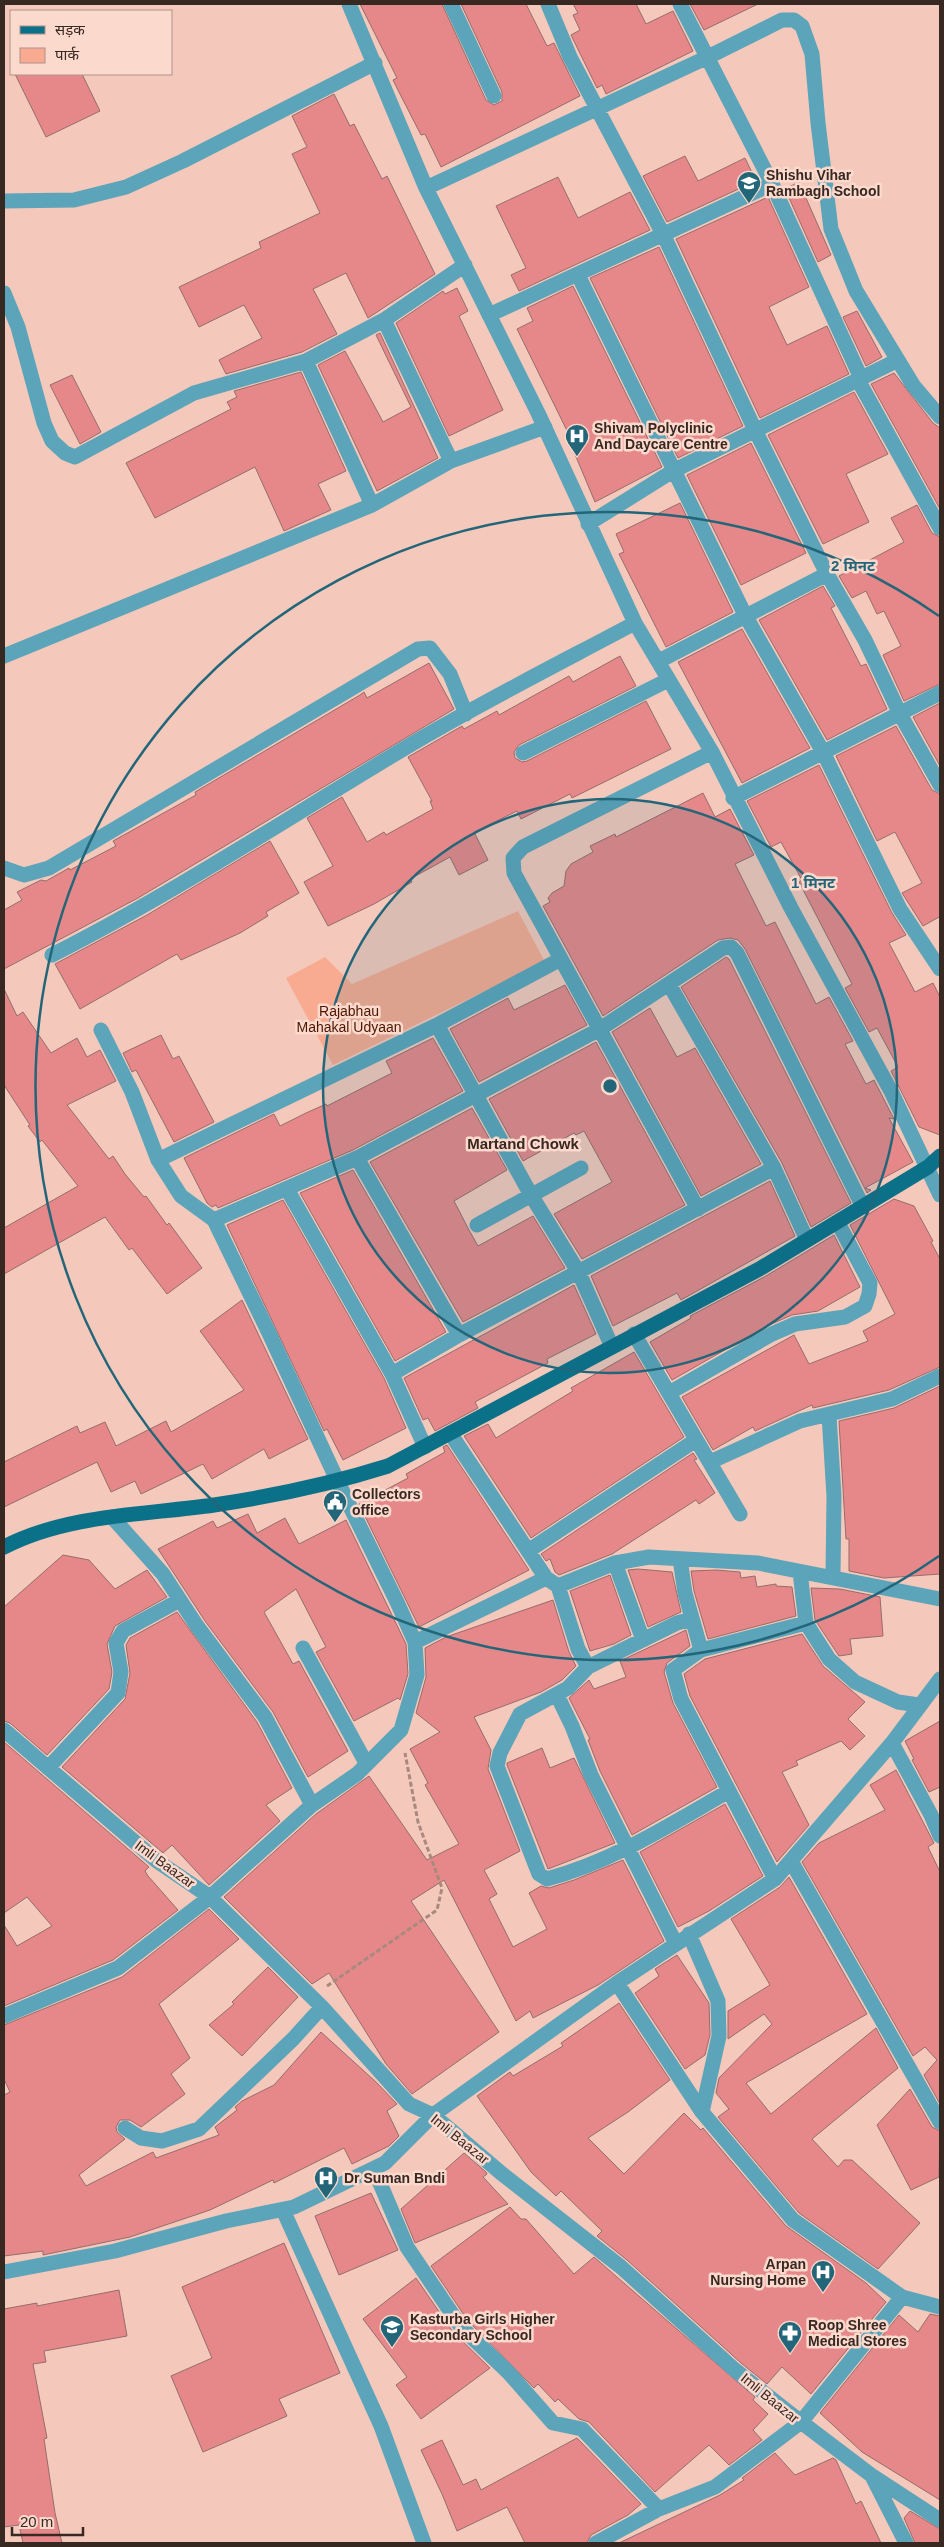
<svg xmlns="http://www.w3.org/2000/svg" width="944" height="2547" font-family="Helvetica,'Noto Sans Devanagari',sans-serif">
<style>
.green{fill:#f8ab90}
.building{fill:#e68889;stroke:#966c6c}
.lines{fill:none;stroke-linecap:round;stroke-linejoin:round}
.path{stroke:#a9897e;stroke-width:3;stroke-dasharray:5 2.5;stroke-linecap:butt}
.minor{stroke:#5ba4b9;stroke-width:15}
.major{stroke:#0b7189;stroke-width:15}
.ring{fill:none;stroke:#236679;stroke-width:2.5}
.labels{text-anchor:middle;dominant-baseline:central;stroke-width:5;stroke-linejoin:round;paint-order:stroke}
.poi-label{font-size:14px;font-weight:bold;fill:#382822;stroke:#fcd9cd;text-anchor:start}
.park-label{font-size:14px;fill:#4c1602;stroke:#fcd9cd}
.street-label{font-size:14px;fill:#382822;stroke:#fcd9cd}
.neighbourhood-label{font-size:15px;font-weight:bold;fill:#382822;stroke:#fcd9cd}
.centre{fill:#236679;stroke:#fcd9cd;stroke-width:2.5}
.ring-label{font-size:15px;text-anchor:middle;font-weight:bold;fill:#236679;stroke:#fcd9cd;stroke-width:5;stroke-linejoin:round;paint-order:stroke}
</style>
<rect width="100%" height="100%" fill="#f4c9bb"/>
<path class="green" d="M518 911 545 962 333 1065 286 978 325 957 352 984Z"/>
<path class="building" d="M360 4H442L486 100 494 105 502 101V92L461 4H526L547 46 554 43 580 96 441 167 425 134 421 135 401 96 393 80 397 78Z
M573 4H636L646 24 673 11 693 51 606 94 602 85 597 88 571 35 580 30 573 15 578 13Z
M690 4H758L704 30Z
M15 74H82L100 111 46 137Z
M334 94 350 126 354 124 382 179 387 176 435 274 368 318 346 273 313 289 337 334 302 352 226 374 219 360 262 338 244 305 199 327 179 287 261 248 259 242 320 213 292 154 307 147 292 116Z
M685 156 698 181 745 158 756 181 667 222 643 176Z
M558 177 578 218 630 192 650 230 519 291 511 275 526 268 496 206Z
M799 182 831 255 818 262 785 189Z
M768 197 809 287 769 307 787 345 827 326 849 374 760 418 676 239Z
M659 247 743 426 678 458 590 278Z
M573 286 662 467 595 502 574 452 577 451 517 329 533 321 527 308Z
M457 288 468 311 459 316 503 410 449 436 396 323 443 291 445 294Z
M857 311 882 357 866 366 843 317Z
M380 333 438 458 377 491 318 365 345 351 383 422 411 407 376 335Z
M301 372 346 471 318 484 331 510 284 531 255 467 155 518 126 463 231 409 227 402 237 397 234 391Z
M894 373 933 423 940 428V509L871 384Z
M72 375 101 432 80 444 50 385Z
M854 392 888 454 846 474 869 522 823 544 768 435Z
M751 443 806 553 741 585 687 475Z
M680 503 733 612 666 647 619 554 624 552 616 534Z
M917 505 932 533 940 537V684L904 701 883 655 901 646 884 611 877 614 866 591 852 598 839 576 904 542 891 518Z
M823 586 835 606 831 608 861 666 866 664 887 709 827 740 759 620Z
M742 629 810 748 742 783 678 662Z
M620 656 636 686 519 745 514 752 515 758 522 762 527 761 646 701 671 749 572 798 570 794 521 819 517 811 474 832 488 860 459 875 450 857 410 879 412 882 374 904 328 926 304 882 333 866 307 818 342 797 367 842 384 832 386 835 433 809 430 801H432L408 757 462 726 464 729 497 711 499 715 569 676 573 682Z
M429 663 454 709 138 898 4 969V910L22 900 17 892 41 880 46 881 69 868 70 870 116 846 113 841 196 795 195 792 360 695 364 692 367 698Z
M940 703V766L913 717Z
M896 726 932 790 940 794V919L939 917 923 926 902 893 922 883 895 832 877 841 836 756Z
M819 765 892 913 906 935 889 943 915 992 933 983 940 997V1135L919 1127 891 1071 898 1067 877 1028 869 1032 845 988 852 984 799 882 802 880 781 842 771 847 747 801Z
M703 793 715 817 730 809 754 855 735 864 766 926 775 922 816 1004 829 997 853 1041 845 1044 866 1084 874 1080 894 1119 889 1118 913 1162 865 1188 871 1190 867 1193 745 949 738 940 730 938 718 940 603 1016 543 906 550 902 548 898 552 893 564 886 566 871 571 864 593 852 590 846 615 834 616 837Z
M270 841 299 893 266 912 268 916 240 933 181 960 177 954 80 1009 55 964 147 915Z
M726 957 729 959 851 1203 811 1227 782 1163 681 987Z
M565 985 587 1025 479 1082 450 1029 508 998 514 1010Z
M4 989 17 1016 23 1012 51 1053 77 1038 87 1057 100 1050 116 1081 67 1105 109 1159 113 1156 125 1174 144 1197 146 1196 167 1225 169 1223 202 1268 167 1294 132 1248 129 1250 105 1217 4 1274V1228L78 1186 42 1140 40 1142 28 1126 30 1125 4 1085Z
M650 1008 677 1057 695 1048 761 1164 701 1196 612 1032Z
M161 1035 173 1059 179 1056 214 1122 174 1142 136 1070 132 1072 123 1053Z
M433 1038 463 1091 353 1150 218 1208 216 1205 212 1207 207 1203 184 1158 274 1114 280 1126 306 1113 326 1104 327 1106 392 1073 386 1061Z
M596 1042 685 1205 582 1259 554 1214 612 1182 584 1131 576 1135 574 1133 523 1161 489 1099Z
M472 1108 507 1170 454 1201 469 1230 478 1246 533 1216 565 1268 463 1322 370 1162Z
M353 1170 446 1332 395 1361 300 1193Z
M770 1181 795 1236 681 1300 677 1293 613 1326 591 1276Z
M894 1199 914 1206 933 1241 931 1242 940 1259V1367L889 1390 813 1408 812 1405 755 1431 753 1427 713 1450 682 1397 794 1335 809 1364 868 1341 863 1331 895 1314 850 1225Z
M283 1200 384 1378 406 1428 343 1460 327 1429 324 1431 227 1225Z
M834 1235 860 1287 818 1311 792 1315 767 1326 672 1380 650 1342 691 1318 690 1316 766 1276Z
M574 1285 596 1334 547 1359 548 1363 475 1402 478 1408 435 1431 428 1418 423 1420 404 1378Z
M242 1300 308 1439 269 1459 264 1449 212 1479 203 1464 141 1494 135 1481 111 1492 97 1462 4 1507V1462L77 1426 80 1433 105 1422 116 1446 166 1421 171 1432 244 1390 200 1331Z
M634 1352 684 1437 531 1538 464 1436 488 1424 496 1438 573 1391 571 1388Z
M940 1386V1574L884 1578 849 1571V1539H846L839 1421 894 1408Z
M447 1445 529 1570 419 1627 359 1504 408 1478 406 1474 445 1452 443 1447Z
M693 1453 697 1459 694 1460 715 1493 699 1504 696 1500 612 1554 559 1575 555 1572 550 1559 546 1561 541 1554Z
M248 1514 257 1533 285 1518 299 1544 346 1520 406 1644 408 1674 400 1700 398 1698 354 1721 316 1652 326 1647 296 1589 264 1612 293 1664 299 1661 348 1751 308 1777 273 1712 205 1621 158 1549 213 1521 217 1528Z
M63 1555 89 1560 115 1589 147 1570 167 1597 115 1626 107 1644 112 1672 109 1689 47 1755 10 1723 4 1721V1607Z
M638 1569 672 1572 681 1612 648 1627 628 1570Z
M716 1570 740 1572 741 1578 755 1576 757 1587 776 1584V1586L792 1587 796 1616 708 1639 694 1591 691 1571Z
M610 1575 631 1635 614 1644 590 1651 570 1591Z
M811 1588 840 1589 880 1597 883 1636 850 1639 852 1654 839 1656 815 1620Z
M553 1600 569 1652 576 1666 562 1680 541 1692 474 1717 491 1750 488 1769 520 1851 484 1870 497 1894 489 1899 513 1947 547 1929 529 1893 541 1886 549 1888 574 1880 623 1860 664 1941 598 1985 533 2018 530 2011 516 2021 444 1880 411 1901 499 2032 412 2094 386 2064 329 1973 312 1984 224 1897 316 1814 369 1776 427 1860 459 1844 425 1785 428 1783 410 1749 440 1732 416 1713 426 1677 425 1648 446 1637Z
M177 1612 257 1722 292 1788 266 1805 280 1821 209 1885 172 1845 163 1853 62 1767 125 1699 130 1673 126 1645 130 1638Z
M686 1630 690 1646 667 1663 664 1672 673 1703 717 1787 632 1835 600 1771 588 1740 590 1739 569 1698 589 1680 594 1689 626 1677 620 1661Z
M802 1634 823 1666 865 1702 848 1719 865 1736 850 1750 841 1741 796 1761 798 1765 782 1772 809 1825 777 1862 690 1696 684 1674 705 1659Z
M940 1721V1787L929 1792 912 1760 914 1759 905 1741Z
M4 1742 149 1867 145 1871 148 1876 178 1910 113 1960 4 2006V1925L17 1946 52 1926 27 1897 4 1913Z
M542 1748 550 1768 574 1758 615 1843 548 1869 507 1765V1763Z
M896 1770 934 1843 928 1847 940 1872V2104L924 2075 937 2060 925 2047 913 2056 802 1862 819 1843 885 1810 870 1785Z
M725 1804 763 1876 709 1911 678 1927 640 1852Z
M789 1877 867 2014 746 2083 771 2114 876 2028 898 2068 812 2139 838 2167 844 2160H852L920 2223 878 2269 799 2213 718 2117 729 2109 716 2093 719 2078 772 2024 764 2014 728 2039V2011L770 1985 731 1919 780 1887Z
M209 1909 239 1939 159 2004 190 2058 171 2074 185 2094 141 2127 130 2120H120L116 2127 117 2132 125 2139 79 2175 86 2186 153 2152 156 2158 219 2135 215 2127 237 2110 235 2107 242 2101 274 2085 321 2032 376 2082 397 2104 387 2111 399 2136 389 2146 352 2164 344 2148 274 2183 273 2180 210 2210 130 2237 43 2255V2251L4 2256V2095L10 2092 4 2079V2025L122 1977Z
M677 1955 709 2003 710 2035 705 2055 685 2069 635 1993 659 1976 655 1969Z
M268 1967 298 1997 242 2056 209 2025 234 2004 232 2002Z
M619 2003 670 2080 628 2112 588 2138 624 2174 684 2113 701 2130 703 2128 786 2226 866 2283 886 2302 811 2394 782 2367 767 2384 741 2363 627 2260 597 2236 602 2231 561 2191 556 2196 531 2172 477 2096 510 2072 513 2076 563 2046 561 2043Z
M910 2089 932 2127 940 2131 939 2177 911 2190 877 2125Z
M464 2153 486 2172 487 2174 483 2177 508 2204 415 2243 401 2209Z
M371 2193 398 2250 339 2275 315 2216Z
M510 2207 521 2219H526L574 2274 594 2257 755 2397 753 2400 768 2414 753 2430 762 2440 729 2465 709 2445 655 2492 589 2422 579 2419 558 2399 555 2402 538 2384 534 2388 468 2321 431 2266Z
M284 2243 340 2373 279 2399 287 2416 203 2452 171 2376 212 2358 182 2287Z
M416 2278 453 2332 490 2368 421 2419 396 2385 407 2377 363 2319Z
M119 2290 127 2336 44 2351 46 2362 33 2364 47 2438 44 2439 55 2513 62 2543H23L19 2525 4 2527V2309L37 2303V2306Z
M930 2314 940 2316V2500L862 2452 820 2413 899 2315 918 2332Z
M577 2438 641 2504 628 2515 591 2535 587 2543H525L507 2507 457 2531 442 2494 421 2450 442 2440 463 2485 476 2479 481 2490Z
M775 2453 795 2475 833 2458 836 2460 856 2504 861 2501 881 2543H619L720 2495 744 2480 742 2478Z
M910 2511 940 2529V2543H915L904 2518Z"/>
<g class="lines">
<path class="path" d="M327 1986 437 1910 442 1888 418 1822 405 1753"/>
<path class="minor" d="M349 4 426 188 538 413 635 623 712 752 791 908 892 1093 940 1195
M451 4 494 96
M548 4 570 57 664 236 755 430 827 574 865 640 900 714 940 785
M680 4 772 184 861 378
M426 188 708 57 782 20H794L802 26 812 54 818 123 831 229 856 291 913 385 940 417
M4 201 74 200 126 187 183 161 375 63
M578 275 745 615 823 752 900 909 940 969
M4 293 18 327 44 423 52 441 65 453 75 457 194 393 306 361 384 320 465 265
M489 315 772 184
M384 320 451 461
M306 361 372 505
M858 380 940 528
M588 524 673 471 898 360
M4 656 372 505 451 461 545 427
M659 661 827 574
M523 753 668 680
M733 798 940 693
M4 868 24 875 49 868 418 649 430 648 450 674 466 714
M52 955C174 893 288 818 405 748 480 703 558 664 635 623
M669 984 774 1168 807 1240
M437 1025 531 1195 579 1273 612 1347
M357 1158 459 1335
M158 1160 437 1025 561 959
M287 1189 392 1374 425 1447
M698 1209 514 873 513 858 523 847 712 752
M214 1220 357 1158 600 1029 723 948 731 947 737 953 863 1207
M477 1225 581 1168
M634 1334 740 1514
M392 1374 459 1335 774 1168
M669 1393 772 1334 795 1324 845 1317 865 1306 869 1294 870 1283 838 1223
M829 1415 834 1496 833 1576
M450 1433 546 1578
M710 1462 800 1421 892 1399 940 1376
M112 1517 163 1574 197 1626 265 1717 312 1805
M528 1551 696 1440
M680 1559 685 1593 701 1650
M615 1563 643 1640
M800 1572 806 1623 829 1659 855 1682 898 1702 919 1705
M558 1586 578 1649 588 1667
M692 1619 677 1623 588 1667 568 1688 520 1714 500 1753 497 1766 539 1874 547 1879C612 1862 671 1824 729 1791
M415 1642 546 1578 558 1586 615 1563 649 1557 758 1563 940 1599
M303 1648 366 1763
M557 1695 572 1726 591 1775 676 1944
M4 1730 157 1861 210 1897 322 2007 409 2104 433 2115 501 2173 621 2267 735 2370 801 2422 871 2475 940 2520
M892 1743 931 1815 940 1836
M48 1768 118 1693 121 1672 116 1643 123 1631 180 1600
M791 1861 940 2122
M775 1879 681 1699 673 1670 701 1650 806 1623
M689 1934 718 2001 719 2036 702 2112 793 2220 902 2297 940 2307
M617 1983 702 2112
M4 2016 118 1968 210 1897 312 1805 357 1774 401 1730 417 1675 415 1642 397 1602 338 1482 269 1333 214 1220 181 1196 158 1160 132 1092 101 1030
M125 2128 141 2138 162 2141 199 2129 293 2039 322 2007
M374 2169 407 2247 461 2327 508 2372 553 2423 582 2429 659 2509
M283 2210 381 2426 424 2543
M4 2272 115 2251 226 2221 294 2207 385 2163 433 2115 617 1983 775 1879 892 1743 940 1679
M872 2476 906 2543
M596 2543 659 2509 715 2487 801 2422 902 2297"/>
<path class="major" d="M4 1547C68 1514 144 1515 214 1505 274 1496 331 1484 388 1466L761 1268 928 1167 940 1156"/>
</g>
<circle cx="610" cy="1086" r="287" fill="#236679" fill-opacity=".12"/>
<g class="ring">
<circle cx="610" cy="1086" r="287"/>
<path d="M939 1556A574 574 0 1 1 939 616"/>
</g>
<defs>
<g id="school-pin" transform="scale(1.25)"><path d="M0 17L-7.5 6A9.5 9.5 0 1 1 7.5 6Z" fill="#236679" stroke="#fcd9cd"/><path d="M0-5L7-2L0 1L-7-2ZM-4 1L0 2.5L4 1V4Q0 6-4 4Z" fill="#fff"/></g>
<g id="hospital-pin" transform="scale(1.25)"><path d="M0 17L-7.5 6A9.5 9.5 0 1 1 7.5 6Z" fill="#236679" stroke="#fcd9cd"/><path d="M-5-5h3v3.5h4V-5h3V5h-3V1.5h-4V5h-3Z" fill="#fff"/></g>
<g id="civic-pin" transform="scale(1.25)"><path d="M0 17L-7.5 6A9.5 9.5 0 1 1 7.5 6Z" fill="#236679" stroke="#fcd9cd"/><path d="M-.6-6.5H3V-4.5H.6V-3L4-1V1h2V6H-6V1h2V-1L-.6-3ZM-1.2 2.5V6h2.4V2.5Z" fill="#fff"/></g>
<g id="pharmacy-pin" transform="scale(1.25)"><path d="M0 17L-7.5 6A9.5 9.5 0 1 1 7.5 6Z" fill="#236679" stroke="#fcd9cd"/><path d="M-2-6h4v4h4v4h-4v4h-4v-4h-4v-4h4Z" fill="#fff"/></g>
</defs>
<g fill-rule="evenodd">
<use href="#school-pin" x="749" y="183"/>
<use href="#hospital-pin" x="577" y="436"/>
<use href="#civic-pin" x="335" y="1502"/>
<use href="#hospital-pin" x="326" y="2178"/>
<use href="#hospital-pin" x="823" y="2272"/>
<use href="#school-pin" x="392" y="2327"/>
<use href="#pharmacy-pin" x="790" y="2333"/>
</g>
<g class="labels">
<g class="poi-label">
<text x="766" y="175">Shishu Vihar<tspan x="766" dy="16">Rambagh School</tspan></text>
<text x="594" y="428">Shivam Polyclinic<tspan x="594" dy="16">And Daycare Centre</tspan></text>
<text x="352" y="1494">Collectors<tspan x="352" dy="16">office</tspan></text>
<text x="344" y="2178">Dr Suman Bndi</text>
<text x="806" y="2264" text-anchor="end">Arpan<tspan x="806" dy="16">Nursing Home</tspan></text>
<text x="410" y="2319">Kasturba Girls Higher<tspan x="410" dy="16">Secondary School</tspan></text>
<text x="808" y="2325">Roop Shree<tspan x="808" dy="16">Medical Stores</tspan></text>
</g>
<g class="park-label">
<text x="349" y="1011">Rajabhau<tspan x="349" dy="16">Mahakal Udyaan</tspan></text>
</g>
<g class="street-label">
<text transform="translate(165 1864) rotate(36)">Imli Baazar</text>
<text transform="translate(460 2139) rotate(39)">Imli Baazar</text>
<text transform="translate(770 2398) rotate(39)">Imli Baazar</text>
</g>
<g class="neighbourhood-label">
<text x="523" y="1143">Martand Chowk</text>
</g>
</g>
<circle cx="610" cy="1086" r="8" class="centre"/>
<g class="ring-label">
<text x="853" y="571">2 मिनट</text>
<text x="813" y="888">1 मिनट</text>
</g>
<rect width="944" height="2547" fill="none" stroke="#382822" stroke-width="10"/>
<rect x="10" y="10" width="162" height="65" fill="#fcd9cd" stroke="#ae9289"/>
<rect x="20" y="26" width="25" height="8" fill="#0b7189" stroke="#ae9289"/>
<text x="55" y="35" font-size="15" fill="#382822">सड़क</text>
<rect x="20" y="48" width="25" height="15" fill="#f8ab90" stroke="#ae9289"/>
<text x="55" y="60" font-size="15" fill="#382822">पार्क</text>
<path d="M12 2527v8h71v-8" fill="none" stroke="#382822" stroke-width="2.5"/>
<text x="20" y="2527" font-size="15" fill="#382822" stroke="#fcd9cd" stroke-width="4" paint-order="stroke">20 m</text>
</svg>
